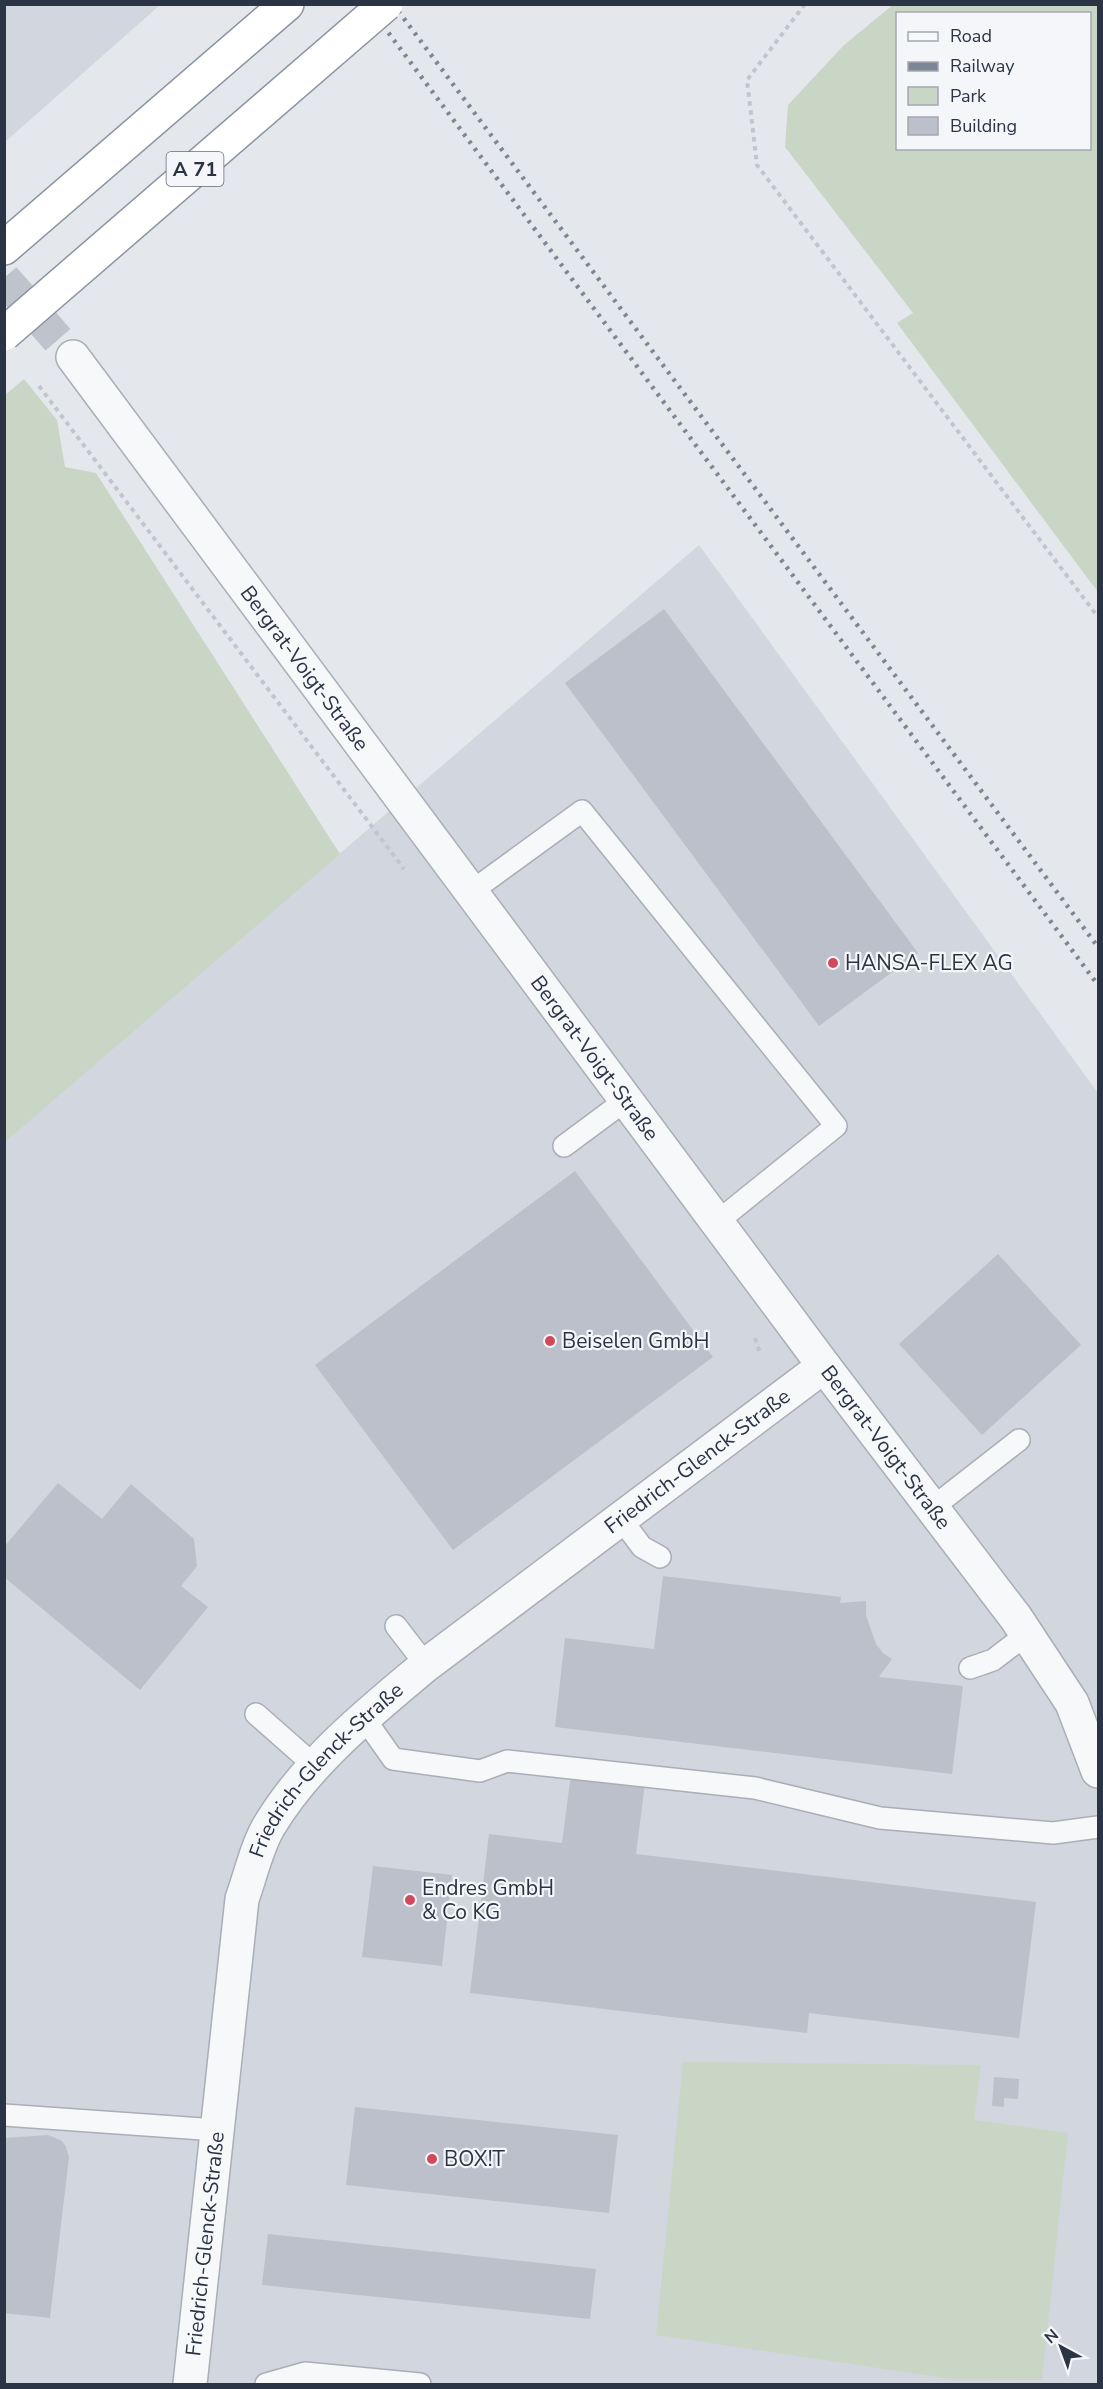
<svg xmlns="http://www.w3.org/2000/svg" width="1103" height="2389" font-family="'Nunito Sans',sans-serif">
<style>
.built{fill:#d2d6de}
.green{fill:#c9d6c5;fill-rule:evenodd}
.building{fill:#bbc0ca}
.lines{fill:none;stroke-linecap:round;stroke-linejoin:round}
.street-tunnel{stroke:#bfc3cb;stroke-width:33;stroke-dasharray:33 16;stroke-linecap:butt}
.lane-casing{stroke:#a9aeb7;stroke-width:24}
.street-casing{stroke:#a9aeb7;stroke-width:36}
.highway-casing{stroke:#8b94a3;stroke-width:36}
.path{stroke:#c2c5cb;stroke-width:4;stroke-dasharray:4.5 4.5;stroke-linecap:butt}
.lane{stroke:#f7f8fa;stroke-width:21}
.street{stroke:#f7f8fa;stroke-width:33}
.highway{stroke:#fff;stroke-width:33}
.rail{stroke:#7d8696;stroke-width:4.5;stroke-dasharray:3 6;stroke-linecap:butt}
.highway-bridge-casing{stroke:#8b94a3;stroke-width:36;stroke-linecap:butt}
.highway-bridge{stroke:#fff;stroke-width:33}
.poi-dot{fill:#d1495b;stroke:#f4f6f9;stroke-width:2}
.labels{text-anchor:middle;dominant-baseline:central;stroke-width:4.5;stroke-linejoin:round;paint-order:stroke}
.shield{fill:#f4f6f9;stroke:#676e7b;stroke-width:1.5}
.shield-label{font-size:20px;font-weight:bold;fill:#2b3445}
.street-label{font-size:21px;fill:#2b3445;stroke:#f4f6f9}
.poi-label{font-size:21px;fill:#2b3445;stroke:#f4f6f9;text-anchor:start}
</style>
<rect width="100%" height="100%" fill="#e4e7ec"/>
<path class="built" d="M5 4H160V5L5 142Z
M699 545 1098 1093V2384H5L4 1142Z"/>
<path class="green" d="M894 4 1098 5V592L897 323 913 313 785 147 788 105 844 45ZM898 14H1090V148H898Z
M24 379 57 420 65 467 96 473 340 854 5 1142 4 396Z
M683 2062 981 2065 974 2120 1068 2133 1042 2380 952 2379 656 2335Z"/>
<path class="building" d="M664 609 918 953 819 1026 565 683Z
M575 1171 713 1357 453 1550 315 1365Z
M998 1254 1081 1345 982 1435 899 1344Z
M58 1483 102 1519 131 1484 194 1539 197 1566 181 1586 208 1607 140 1690 4 1577V1547Z
M663 1576 841 1597 840 1603 866 1601V1616L876 1644 883 1653 892 1659 879 1677 963 1686 952 1774 555 1727 565 1638 654 1649Z
M571 1774 645 1783 636 1854 1036 1902 1019 2038 809 2013 807 2033 470 1993 489 1834 562 1843Z
M373 1866 452 1875 442 1966 362 1957Z
M994 2077 1019 2079 1018 2099 1004 2098V2107L992 2106Z
M355 2107 618 2135 609 2213 346 2185Z
M48 2135 62 2141 66 2147 69 2157 50 2318 4 2313V2138Z
M268 2234 596 2269 590 2319 262 2285Z"/>
<g class="lines">
<path class="street-tunnel" d="M4 278 73 357"/>
<g class="lane-casing">
<path id="lane" d="M472 891 582 811 836 1126 717 1222
M564 1146 626 1100
M932 1508 1019 1440
M621 1519 642 1547 660 1557
M396 1626 426 1665
M970 1668 993 1660 1027 1634
M256 1714 315 1766
M364 1718 393 1759 480 1771 507 1761 755 1788 880 1818 1053 1833 1098 1827
M4 2115 217 2130
M266 2384 305 2373 420 2384"/>
</g>
<g class="street-casing">
<g id="street">
<path id="s1" d="M73 357 824 1366 1016 1618 1072 1703 1098 1771"/>
<path id="s2" d="M190 2384 242 1899C250 1877 257 1846 269 1826 308 1761 369 1713 426 1665L824 1366"/>
</g>
</g>
<g class="highway-casing">
<path id="highway" d="M4 248 287 4"/>
</g>
<path class="path" d="M805 4 747 80 757 165 1098 617
M39 386 404 869
M755 1338 760 1353"/>
<use href="#lane" class="lane"/>
<use href="#street" class="street"/>
<use href="#highway" class="highway"/>
<path class="rail" d="M367 4 1098 985
M393 4 1098 947"/>
<g class="highway-bridge-casing">
<path id="highway-bridge" d="M4 334 386 4"/>
</g>
<use href="#highway-bridge" class="highway-bridge"/>
</g>
<g class="poi-dot">
<circle cx="833" cy="963" r="6"/>
<circle cx="550" cy="1341" r="6"/>
<circle cx="410" cy="1900" r="6"/>
<circle cx="432" cy="2159" r="6"/>
</g>
<g class="labels">
<rect class="shield" x="166.5" y="152" width="57" height="34" rx="4.5"/>
<g class="shield-label">
<text x="195" y="169">A 71</text>
</g>
<g class="street-label">
<text stroke="none"><textPath href="#s1" startOffset="388">Bergrat-Voigt-Straße</textPath></text>
<text stroke="none"><textPath href="#s1" startOffset="874">Bergrat-Voigt-Straße</textPath></text>
<text stroke="none"><textPath href="#s1" startOffset="1360">Bergrat-Voigt-Straße</textPath></text>
<text stroke="none"><textPath href="#s2" startOffset="1131">Friedrich-Glenck-Straße</textPath></text>
<text stroke="none"><textPath href="#s2" startOffset="645">Friedrich-Glenck-Straße</textPath></text>
<text stroke="none"><textPath href="#s2" startOffset="141">Friedrich-Glenck-Straße</textPath></text>
</g>
<g class="poi-label">
<text x="845" y="963">HANSA-FLEX AG</text>
<text x="562" y="1341">Beiselen GmbH</text>
<text x="422" y="1888">Endres GmbH<tspan x="422" dy="24">&amp; Co KG</tspan></text>
<text x="444" y="2159">BOX!T</text>
</g>
</g>
<rect width="1103" height="2389" fill="none" stroke="#2b3445" stroke-width="12"/>
<rect x="896" y="12" width="195" height="138" fill="#f4f6f9" stroke="#a4a8b1" stroke-width="1.5"/>
<rect x="908" y="32" width="30" height="9" fill="#f7f8fa" stroke="#a4a8b1" stroke-width="1.5"/>
<text x="950" y="42" font-size="18" fill="#2b3445">Road</text>
<rect x="908" y="62" width="30" height="9" fill="#7d8696" stroke="#a4a8b1" stroke-width="1.5"/>
<text x="950" y="72" font-size="18" fill="#2b3445">Railway</text>
<rect x="908" y="87" width="30" height="18" fill="#c9d6c5" stroke="#a4a8b1" stroke-width="1.5"/>
<text x="950" y="102" font-size="18" fill="#2b3445">Park</text>
<rect x="908" y="117" width="30" height="18" fill="#bbc0ca" stroke="#a4a8b1" stroke-width="1.5"/>
<text x="950" y="132" font-size="18" fill="#2b3445">Building</text>
<g transform="translate(1061 2347) rotate(319)" stroke="#f4f6f9" stroke-width="4.5" paint-order="stroke">
<path d="M0-4.5L10 22L0 15L-10 22Z" fill="#2b3445"/>
<text y="-9" font-size="16" font-weight="bold" text-anchor="middle" fill="#2b3445">N</text>
</g>
</svg>
